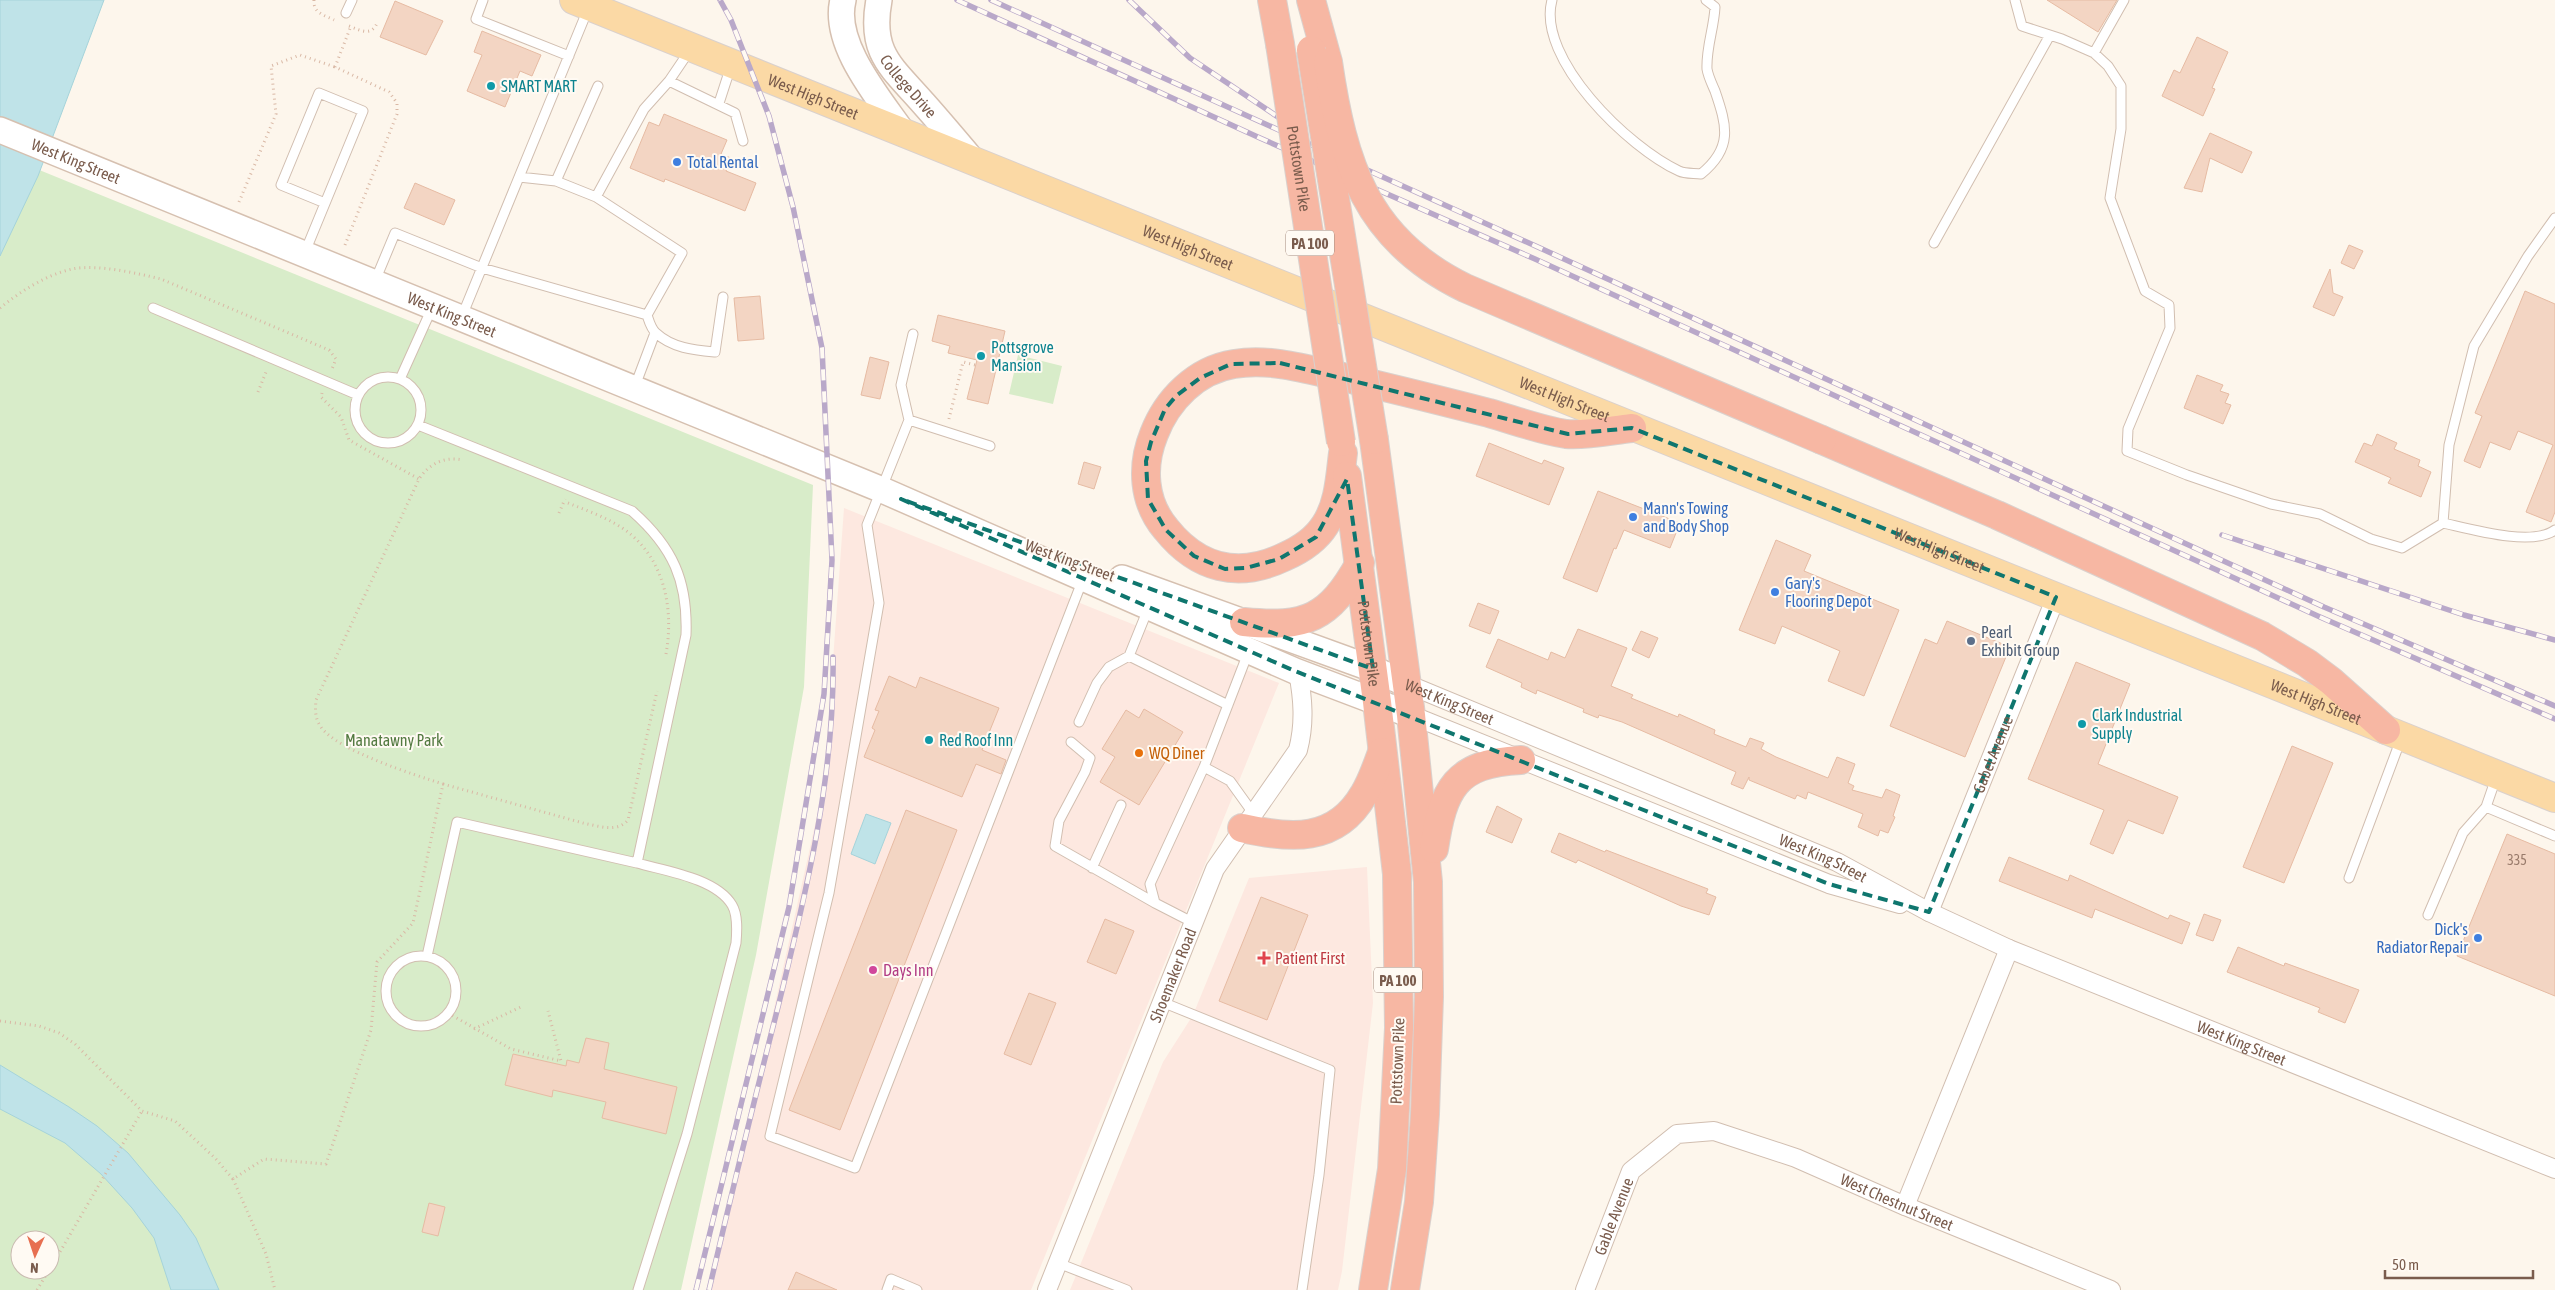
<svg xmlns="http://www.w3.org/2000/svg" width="2555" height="1290" font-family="'Asap Condensed',sans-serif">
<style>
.commercial{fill:#fde8e0}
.green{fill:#d8ecc9;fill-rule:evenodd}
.water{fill:#bfe3e8;stroke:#a5d3da}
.building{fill:#f3d5c3;stroke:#e6bba3}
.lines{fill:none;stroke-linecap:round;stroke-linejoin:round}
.lane-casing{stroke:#d1beb0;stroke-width:11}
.street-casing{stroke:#d1beb0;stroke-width:20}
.secondary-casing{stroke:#d6c0b0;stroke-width:28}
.primary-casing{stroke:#dad1cd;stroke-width:30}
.highway-casing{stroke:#dad1cd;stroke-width:30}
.path{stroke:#d9b8a5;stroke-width:3;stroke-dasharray:1 4;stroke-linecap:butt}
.lane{stroke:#fff;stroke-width:9}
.street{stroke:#fff;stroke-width:18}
.secondary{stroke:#fff;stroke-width:25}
.primary{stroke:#fbd9a5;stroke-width:28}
.highway{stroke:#f7b7a3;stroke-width:28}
.rail-casing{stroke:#b9a8c9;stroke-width:5.5}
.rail{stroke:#fffaf3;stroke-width:4;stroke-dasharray:11;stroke-linecap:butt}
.highway-bridge-casing{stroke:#dad1cd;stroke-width:30;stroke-linecap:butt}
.highway-bridge{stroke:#f7b7a3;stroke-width:28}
.marked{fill:none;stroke:#0f766e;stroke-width:4;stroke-dasharray:10 6;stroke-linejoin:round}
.culture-dot{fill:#0f9aa8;stroke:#fffaf3;stroke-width:2}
.shop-dot{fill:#3f7fe0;stroke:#fffaf3;stroke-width:2}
.service-dot{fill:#5c6f8a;stroke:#fffaf3;stroke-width:2}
.food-dot{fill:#e8710a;stroke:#fffaf3;stroke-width:2}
.health-dot{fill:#e0444e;stroke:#fffaf3;stroke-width:2}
.hotel-dot{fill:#d1479c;stroke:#fffaf3;stroke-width:2}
.labels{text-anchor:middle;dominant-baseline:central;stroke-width:4;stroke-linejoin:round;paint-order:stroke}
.number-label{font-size:14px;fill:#987a6a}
.shield{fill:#fffaf3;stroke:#a28b7f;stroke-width:1}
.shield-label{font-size:15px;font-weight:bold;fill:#7a5c4d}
.street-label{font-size:16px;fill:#7a5c4d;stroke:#fffaf3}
.culture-label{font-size:16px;fill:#0d838f;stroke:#fffaf3;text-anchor:start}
.shop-label{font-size:16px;fill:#366cbe;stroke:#fffaf3;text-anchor:start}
.service-label{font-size:16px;fill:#4e5e75;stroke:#fffaf3;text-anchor:start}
.park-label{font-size:16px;fill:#537a41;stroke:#fffaf3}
.food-label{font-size:16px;fill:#c56008;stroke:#fffaf3;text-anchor:start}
.health-label{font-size:16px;fill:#be3a42;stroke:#fffaf3;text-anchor:start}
.hotel-label{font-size:16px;fill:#b23c85;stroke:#fffaf3;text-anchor:start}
</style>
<rect width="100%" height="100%" fill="#fdf6ec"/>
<path class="commercial" d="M844 508 1279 683 1031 1290H711L824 785Z
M1367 867 1373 1003 1342 1271 1338 1290H1070L1163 1062 1193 1015 1249 878Z"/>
<path class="green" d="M0 154 813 485 804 687 756 955 681 1290H0ZM20 1240H50V1270H20Z
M1018 355 1062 366 1053 404 1009 394Z"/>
<path class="water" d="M0 0H104L38 176 0 256Z
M866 814 891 823 875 864 851 854Z
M0 1065 69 1107 97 1126 128 1153 180 1215 196 1238 219 1290H171L154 1238 132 1208 101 1174 65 1143 0 1109Z"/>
<path class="building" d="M2047 0H2117L2098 32Z
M395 1 443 21 426 55 380 37Z
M482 31 541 55 532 76 520 71 505 107 467 91 482 55 474 52Z
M2197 37 2228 52 2212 88 2215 89 2203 116 2162 96 2174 70 2180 73Z
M664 114 727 140 721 154 731 158 726 171 756 183 745 211 665 179 664 182 630 168 649 122 659 126Z
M2210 133 2252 152 2242 173 2210 158 2202 192 2184 188Z
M415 183 455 200 444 225 404 208Z
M2349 245 2363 251 2354 269 2341 263Z
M2330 269 2333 293 2343 297 2334 316 2313 307Z
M2525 291 2555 304V512L2551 522 2526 512 2553 445 2518 431 2510 450 2490 442 2480 468 2464 461 2482 416 2475 413Z
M760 296 764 339 738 341 734 298Z
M938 315 1005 331 988 404 967 399 977 360 948 353 950 346 932 341Z
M870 357 889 362 880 399 861 395Z
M2197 375 2223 385 2220 391 2229 394 2225 403 2231 405 2223 424 2184 408Z
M2377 434 2397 443 2394 449 2420 460 2418 466 2431 472 2421 497 2388 483 2391 478 2355 462 2364 443 2372 446Z
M1489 443 1542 464 1544 460 1564 468 1549 505 1476 476Z
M1084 462 1101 467 1094 489 1078 484Z
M1598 491 1680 523 1670 548 1624 530 1616 549 1614 548 1597 592 1563 578Z
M1776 540 1811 555 1804 571 1899 610 1864 696 1828 681 1840 651 1782 626 1775 644 1739 630Z
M1478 603 1499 611 1490 634 1469 626Z
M1947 621 2010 647 1965 757 1890 726 1925 639 1937 644Z
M1578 629 1627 648 1611 686 1633 695 1631 698 1678 717 1679 714 1715 730 1714 734 1746 747 1750 738 1764 743 1761 749 1776 757 1828 778 1837 757 1855 764 1848 783 1854 786 1852 790 1882 798 1886 789 1900 795 1893 816 1895 817 1888 833 1880 830 1878 836 1858 827 1863 814 1808 792 1806 799 1797 795 1795 799 1749 780V777L1743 789 1731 784 1736 772 1622 722 1599 715 1598 718 1583 712 1584 709 1552 696 1537 690 1536 694 1521 687 1522 683 1486 667 1498 639 1548 660 1551 652 1565 658Z
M1641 631 1658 638 1649 658 1632 650Z
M2076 662 2130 684 2098 764 2178 797 2163 834 2128 820 2113 854 2090 844 2104 810 2028 779Z
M889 676 916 688 920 677 999 708 982 750 1006 760 1001 774 976 764 962 797 864 757 875 730 872 728 879 711 875 710Z
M1144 709 1183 732 1139 805 1100 782 1115 757 1102 749 1126 710 1139 718Z
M2292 746 2333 763 2284 883 2243 867Z
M1497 806 1522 819 1512 843 1486 832Z
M906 810 957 830 840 1130 789 1110Z
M1559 833 1605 852 1606 850 1708 889 1706 893 1716 897 1709 915 1681 906 1578 860 1576 863 1551 852Z
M2507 834 2555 854V996L2457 956Z
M2009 857 2068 881 2070 875 2168 919 2170 915 2190 923 2182 944 2095 909 2092 918 1999 881Z
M1261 897 1308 915 1267 1020 1219 1001Z
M2204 914 2221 920 2213 941 2196 935Z
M1105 919 1134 931 1116 974 1087 962Z
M2238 947 2284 966 2285 963 2359 990 2345 1023 2318 1012 2320 1008 2227 972Z
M1029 993 1056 1003 1031 1065 1004 1054Z
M586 1038 609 1043 604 1069 677 1087 666 1134 602 1118 606 1102 553 1090 552 1097 505 1085 513 1054 566 1066 567 1060 579 1063Z
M429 1203 445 1207 438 1236 422 1232Z
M796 1272 837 1290H788Z"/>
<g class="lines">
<g class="lane-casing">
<path id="lane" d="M483 0 476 19 569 56
M1552 0C1536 59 1629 148 1679 171 1685 174 1694 173 1701 174 1733 148 1727 126 1715 91 1712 84 1708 76 1707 69 1706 48 1714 28 1715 7L1706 0
M2015 0 2022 26 2062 39 2094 53 2108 66 2121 86V129L2110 198 2145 291 2169 305 2170 328 2128 429 2127 451 2187 475 2271 504 2320 514 2371 539 2402 548 2443 523 2449 445 2474 346 2528 256 2555 218
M346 13 352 0
M2094 53 2124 0
M669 81 735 113 743 141
M719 103 731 66
M519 177 556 181 596 197
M556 181 598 86
M1934 243 2050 35
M305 252 363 111 319 93 281 185 325 203
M375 281 395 233 482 268 647 315 682 253 596 197 644 109 669 81 690 50
M153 308 358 395
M647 315C649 321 651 329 656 333 672 348 694 350 715 352L723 297
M462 316 588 9
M913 334 901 385 909 420 867 525 879 603 829 893 770 1136 855 1168 1083 579
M355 410a33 33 0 1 1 66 0a33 33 0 1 1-66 0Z
M400 379 432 308
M635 386 655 333
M909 420 990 446
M418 425 632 511C673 547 688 581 686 635L637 863C665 871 716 878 732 905 738 915 737 931 736 943L687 1134 638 1290
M2443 523C2470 529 2532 547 2555 530
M1129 656 1228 705
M1079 722 1097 683 1109 667 1129 656 1148 609
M1071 742 1090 758 1085 772 1059 821 1055 846 1155 903
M1204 767 1230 781 1253 813
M2486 807 2555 836
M1092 868 1121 805
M2349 878 2401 739
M2428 915 2463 833 2486 807 2496 778
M1194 923 1155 903 1150 884 1204 767 1248 653
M427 956 457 822 637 863
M386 991a35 35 0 1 1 70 0a35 35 0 1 1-70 0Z
M1162 1002 1330 1070 1319 1175 1302 1290
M1058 1263 1127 1290
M887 1290 891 1279 917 1290"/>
</g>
<g class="street-casing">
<g id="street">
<path id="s1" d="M1407 684 1837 862 1929 912 2009 949 2555 1169"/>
<path d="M1411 715 1829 884 1900 904"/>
<path id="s2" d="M1929 912 2056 597"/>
<path d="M1905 1206 2009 949"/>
<path id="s3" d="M1047 1290 1215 869 1298 750C1305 723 1303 699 1298 672"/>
<path id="s4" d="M1585 1290 1631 1171 1677 1134 1714 1131 1796 1158 1905 1206 2111 1290"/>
</g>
</g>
<g class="secondary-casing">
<g id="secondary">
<path d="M843 0C832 44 879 98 903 133"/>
<path id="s5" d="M879 0C869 54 892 67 924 104 940 122 956 141 972 160"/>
<path id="s6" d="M0 130 880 489 1295 671 1411 715"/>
<path d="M1122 578 1373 669 1407 684"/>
</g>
</g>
<g class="primary-casing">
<g id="primary">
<path id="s7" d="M574 0 2555 798"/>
</g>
</g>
<g class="highway-casing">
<g id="highway">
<path d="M1272 0 1280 44"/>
<path d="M1311 0 1328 62"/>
<path d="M1374 440 1411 715 1428 882 1429 997 1425 1114 1419 1202 1405 1290"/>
<path d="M1822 440 1997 515 2262 636 2307 663 2331 681 2386 730"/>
<path d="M1343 453C1340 477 1339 504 1325 525 1315 541 1300 550 1284 557 1238 579 1198 569 1166 529 1143 502 1141 466 1154 434 1167 400 1196 370 1234 364 1268 358 1301 368 1334 375 1386 387 1438 400 1489 413 1514 420 1540 430 1566 434 1585 436 1613 430 1632 428"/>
<path id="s8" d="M1347 476 1377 702 1397 874 1399 1028 1392 1169 1373 1290"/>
<path d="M1244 622C1306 628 1329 619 1360 563"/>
<path d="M1242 828C1290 839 1336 843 1364 794 1372 781 1377 766 1382 752"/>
<path d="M1434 849C1443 789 1455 763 1521 760"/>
</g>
</g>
<path class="path" d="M314 0C313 13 324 15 334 20
M349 26C362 31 372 37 378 21
M239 202 276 114 271 66 300 55 335 67
M345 245 397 114V103L389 92 335 67 351 26
M0 308C21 291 46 275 72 269 97 264 136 273 161 279L329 350 336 359 332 369
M258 392 266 372
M322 393 321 397 341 417 349 440 419 479
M949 419 963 362 975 365
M568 503C583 509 600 515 614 523 662 549 675 604 666 654
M559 513 565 499
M443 784 583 823C598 826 617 833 628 820L657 691
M448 1013 511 1049 561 1061 548 1011
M0 1021 39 1026 59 1033 75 1044 142 1111 175 1121 215 1158 233 1179 264 1159 326 1164 371 1030 377 962 413 923 443 784C415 775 336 750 321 727 315 719 315 710 316 700L419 479C429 464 444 456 463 460
M474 1029 523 1006
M233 1179 266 1254 275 1290
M50 1269 142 1111
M37 1290 49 1270"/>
<use href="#lane" class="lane"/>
<use href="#street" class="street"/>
<use href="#secondary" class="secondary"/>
<use href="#primary" class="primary"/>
<use href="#highway" class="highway"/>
<g class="rail-casing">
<path id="rail" d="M957 0 1260 138 1535 259 2320 617 2555 719
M991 0 1540 248 2324 607 2555 706
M1129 0 1190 58 1299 131
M2222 535 2464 615 2555 640
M696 1290 789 907 824 694 832 560 822 348 793 207 769 116 731 20 720 0
M709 1290C731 1196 754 1101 778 1007 806 893 835 775 833 657"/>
</g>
<use href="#rail" class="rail"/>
<g class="highway-bridge-casing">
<g id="highway-bridge">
<path id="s9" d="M1280 44 1341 442"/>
<path d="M1311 50 1374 440"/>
<path d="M1328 62C1343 164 1366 240 1465 288L1822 440"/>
</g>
</g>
<use href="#highway-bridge" class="highway-bridge"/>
</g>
<path class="marked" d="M1280 363 1568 434 1632 428 2056 597 1929 912 1829 884 1295 671 901 499 1373 669 1347 479 1316 537 1279 559 1246 568 1225 569 1194 556 1166 530 1148 499 1146 461 1151 442 1165 409 1176 396 1200 378 1231 364Z"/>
<g class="culture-dot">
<circle cx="491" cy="86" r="5"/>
<circle cx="981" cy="356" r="5"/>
<circle cx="2082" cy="724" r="5"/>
<circle cx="929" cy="740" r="5"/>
</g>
<g class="shop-dot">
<circle cx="677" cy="162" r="5"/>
<circle cx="1633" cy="517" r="5"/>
<circle cx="1775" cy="592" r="5"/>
<circle cx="2478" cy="938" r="5"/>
</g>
<circle class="service-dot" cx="1971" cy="641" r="5"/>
<circle class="food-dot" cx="1139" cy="753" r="5"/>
<path class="health-dot" d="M1261.5 950.5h5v5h5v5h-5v5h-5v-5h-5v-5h5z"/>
<circle class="hotel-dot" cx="873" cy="970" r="5"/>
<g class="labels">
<g class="number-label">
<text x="2517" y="860">335</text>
</g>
<g class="shield">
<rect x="1286" y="230.5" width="48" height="25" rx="4"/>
<rect x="1374" y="967.5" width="48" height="25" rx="4"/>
</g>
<g class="shield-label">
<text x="1310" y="243">PA 100</text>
<text x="1398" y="980">PA 100</text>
</g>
<g class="street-label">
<text stroke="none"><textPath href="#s5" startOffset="96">College Drive</textPath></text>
<text stroke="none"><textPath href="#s7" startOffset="258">West High Street</textPath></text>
<text stroke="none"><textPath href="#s6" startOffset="82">West King Street</textPath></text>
<text stroke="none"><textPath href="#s9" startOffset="126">Pottstown Pike</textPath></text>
<text stroke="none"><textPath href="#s7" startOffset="662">West High Street</textPath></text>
<text stroke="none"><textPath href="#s6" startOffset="488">West King Street</textPath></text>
<text stroke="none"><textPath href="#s7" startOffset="1068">West High Street</textPath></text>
<text stroke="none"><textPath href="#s7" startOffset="1472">West High Street</textPath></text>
<text transform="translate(1070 560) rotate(20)">West King Street</text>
<text stroke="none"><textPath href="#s8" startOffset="169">Pottstown Pike</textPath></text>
<text stroke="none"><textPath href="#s7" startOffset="1878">West High Street</textPath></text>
<text stroke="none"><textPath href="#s1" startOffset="46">West King Street</textPath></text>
<text stroke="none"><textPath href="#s2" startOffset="170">Gabel Avenue</textPath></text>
<text stroke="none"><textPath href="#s1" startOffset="451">West King Street</textPath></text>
<text stroke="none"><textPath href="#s3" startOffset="339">Shoemaker Road</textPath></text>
<text stroke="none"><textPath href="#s1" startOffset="909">West King Street</textPath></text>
<text transform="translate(1397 1061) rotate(-88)">Pottstown Pike</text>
<text stroke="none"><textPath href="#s4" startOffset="420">West Chestnut Street</textPath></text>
<text stroke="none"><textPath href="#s4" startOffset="79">Gable Avenue</textPath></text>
</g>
<g class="culture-label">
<text x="501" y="86">SMART MART</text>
<text x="991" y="347">Pottsgrove<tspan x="991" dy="18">Mansion</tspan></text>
<text x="2092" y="715">Clark Industrial<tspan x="2092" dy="18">Supply</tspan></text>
<text x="939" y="740">Red Roof Inn</text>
</g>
<g class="shop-label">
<text x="687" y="162">Total Rental</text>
<text x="1643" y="508">Mann's Towing<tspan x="1643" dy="18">and Body Shop</tspan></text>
<text x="1785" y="583">Gary's<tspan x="1785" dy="18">Flooring Depot</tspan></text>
<text x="2468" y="929" text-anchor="end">Dick's<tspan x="2468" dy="18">Radiator Repair</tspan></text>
</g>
<g class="service-label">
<text x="1981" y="632">Pearl<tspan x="1981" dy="18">Exhibit Group</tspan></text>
</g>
<g class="park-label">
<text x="394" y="740">Manatawny Park</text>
</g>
<g class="food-label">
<text x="1149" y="753">WQ Diner</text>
</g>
<g class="health-label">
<text x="1275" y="958">Patient First</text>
</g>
<g class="hotel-label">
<text x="883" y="970">Days Inn</text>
</g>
</g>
<g transform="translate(35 1255) rotate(183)"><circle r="24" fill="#fffaf3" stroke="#cabbb1"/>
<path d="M0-4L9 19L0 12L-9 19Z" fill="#e76f51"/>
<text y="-8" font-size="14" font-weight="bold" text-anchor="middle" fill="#7a5c4d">N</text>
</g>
<path d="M2385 1270v8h148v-8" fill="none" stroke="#7a5c4d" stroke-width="2.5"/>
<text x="2392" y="1270" font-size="15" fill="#7a5c4d" stroke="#fffaf3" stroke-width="4" paint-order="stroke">50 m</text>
</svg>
